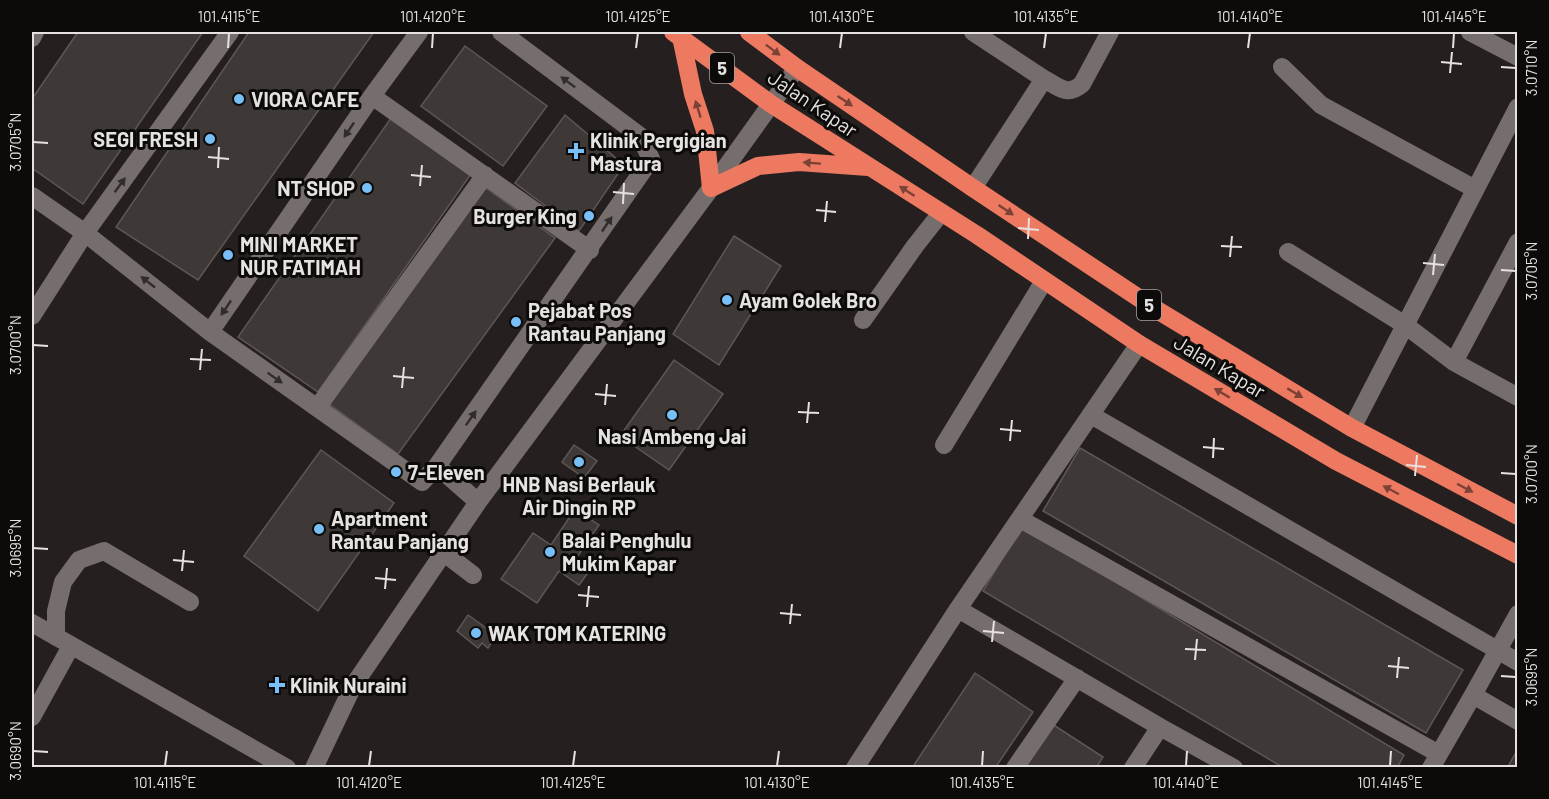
<svg xmlns="http://www.w3.org/2000/svg" width="1549" height="799" font-family="Barlow,sans-serif">
<style>
.building{fill:#3e3836;stroke:#5e5756;stroke-width:1.5}
.lines{fill:none;stroke-linecap:round;stroke-linejoin:round}
.minor{stroke:#756e6c;stroke-width:18}
.highway{stroke:#ec7960;stroke-width:18}
.oneway{fill:#7c4235}
.oneway2{fill:#312d2c}
.ticks{fill:none;stroke:#e6e2e2;stroke-width:2}
.poi-dot{fill:#78bff7;stroke:#0d0a0a;stroke-width:2}
.labels{text-anchor:middle;dominant-baseline:central;stroke-width:6;stroke-linejoin:round;paint-order:stroke}
.shield{fill:#0d0a0a;stroke:#a5a1a1;stroke-width:1.5}
.shield-label{font-size:18px;font-weight:bold;fill:#e6e2e2}
.poi-label{font-size:20px;font-weight:bold;fill:#e6e2e2;stroke:#0d0a0a;text-anchor:start}
.street-label{font-size:20px;fill:#e6e2e2;stroke:#0d0a0a}
.neatline{fill:none;stroke:#e6e2e2;stroke-width:2}
.ticks-label{font-size:15px;text-anchor:middle;fill:#e6e2e2}
</style>
<rect width="100%" height="100%" fill="#25201f"/>
<path class="building" d="M78 32H203L83 204 32 168V99Z
M249 32H374L198 280 116 227Z
M465 46 547 106 503 166 421 106Z
M565 115 624 165 579 231 515 183Z
M391 118 471 174 318 392 238 337Z
M486 188 555 238 398 454 329 404Z
M734 236 781 266 719 365 673 334Z
M674 360 723 394 669 470 620 436Z
M574 445 597 461 584 478 562 462Z
M1080 448 1463 670 1426 733 1043 511Z
M321 450 394 503 318 611 244 556Z
M575 509 599 525 575 560 590 570 579 585 559 571 537 603 501 579 533 533 551 545Z
M1022 526 1404 755 1397 768H1284L983 591Z
M468 615 496 635 488 648 482 643 478 648 457 631Z
M975 673 1033 712 995 768H912Z
M1052 724 1103 757 1096 768H1023Z
M1518 749V768H1507Z"/>
<g class="lines">
<path class="minor" d="M973 32 1044 79
M1470 32 1518 57
M32 38 35 32
M1282 67 1321 105 1475 189
M372 96 590 250
M973 188 1044 79C1059 87 1067 97 1082 84L1110 32
M32 196 85 233 210 332 422 482 437 466 651 159 640 136 501 32
M1288 252 1405 325 1454 362 1518 397
M32 316 85 233 230 32
M863 320 915 246 941 213
M210 332 372 96 419 32
M1454 362 1518 242
M317 408 485 175
M1091 415 1518 662
M1352 428 1518 107
M944 445 1044 281
M437 466 478 502
M1020 519 1439 754
M443 552 473 575
M958 609 1160 727 1234 768
M32 623 287 768
M56 637V611L63 582 79 560 104 551 190 602
M1473 695 1518 721
M32 717 71 646
M314 768 353 686 478 502 711 188 797 68
M855 768 958 609 1139 344
M1015 768 1077 678
M1133 768 1160 727
M1431 768 1473 695 1518 614"/>
<path class="highway" d="M673 32 771 104 977 235 1139 344 1336 461 1518 555
M749 32 797 68 973 188 1157 310 1352 428 1518 516
M681 37 693 94 705 131 711 188 758 166 799 162 868 167"/>
</g>
<defs><path id="oneway-solid" d="M-6-.8H1V-3.2L6.5 0L1 3.2V.8H-6Z" transform="scale(1.5)"/></defs>
<g class="oneway">
<use href="#oneway-solid" transform="translate(773 50) rotate(37)"/>
<use href="#oneway-solid" transform="translate(845 101) rotate(34)"/>
<use href="#oneway-solid" transform="translate(698 109) rotate(-107)"/>
<use href="#oneway-solid" transform="translate(812 163) rotate(-176)"/>
<use href="#oneway-solid" transform="translate(907 191) rotate(-147)"/>
<use href="#oneway-solid" transform="translate(1006 210) rotate(34)"/>
<use href="#oneway-solid" transform="translate(1222 393) rotate(-149)"/>
<use href="#oneway-solid" transform="translate(1295 393) rotate(31)"/>
<use href="#oneway-solid" transform="translate(1465 488) rotate(28)"/>
<use href="#oneway-solid" transform="translate(1391 490) rotate(-152)"/>
</g>
<g class="oneway2">
<use href="#oneway-solid" transform="translate(568 82) rotate(-143)"/>
<use href="#oneway-solid" transform="translate(349 130) rotate(124)"/>
<use href="#oneway-solid" transform="translate(120 185) rotate(-54)"/>
<use href="#oneway-solid" transform="translate(607 224) rotate(-56)"/>
<use href="#oneway-solid" transform="translate(148 282) rotate(-142)"/>
<use href="#oneway-solid" transform="translate(226 308) rotate(124)"/>
<use href="#oneway-solid" transform="translate(275 378) rotate(35)"/>
<use href="#oneway-solid" transform="translate(471 418) rotate(-55)"/>
</g>
<path class="ticks" d="M228 48 229 33M432 48 433 33M636 48 638 33M840 48 842 33M1044 48 1046 33M1248 48 1250 33M1453 48 1454 33M1441 62 1462 64M1501 67 1516 68M1450 73 1452 52M33 142 48 143M208 157 229 159M218 168 219 147M411 175 431 177M420 186 422 165M613 192 634 194M623 204 624 183M816 210 836 212M825 222 827 201M1018 228 1039 230M1028 239 1029 218M1221 246 1242 247M1230 257 1232 236M1423 263 1444 265M1501 270 1516 271M1433 275 1435 254M33 345 48 346M190 359 211 360M200 370 202 349M393 376 414 378M402 388 404 367M595 394 616 396M605 405 607 384M798 412 819 413M807 423 809 402M1000 429 1021 431M1010 441 1012 420M1203 447 1224 449M1213 458 1214 438M1406 465 1426 467M1501 473 1516 474M1415 476 1417 455M33 548 48 549M173 560 194 562M182 571 184 550M375 578 396 580M385 589 387 568M578 595 599 597M587 607 589 586M780 613 801 615M790 624 792 604M983 631 1004 633M992 642 994 621M1185 649 1206 650M1195 660 1197 639M1388 666 1409 668M1501 676 1516 677M1397 678 1399 657M33 751 48 752M165 766 167 751M369 766 371 751M573 766 575 751M777 766 779 751M982 766 983 751M1186 766 1187 751M1390 766 1391 751"/>
<g class="poi-dot">
<circle cx="239" cy="99" r="6"/>
<circle cx="210" cy="139" r="6"/>
<path d="M573 142h6v6h6v6h-6v6h-6v-6h-6v-6h6z"/>
<circle cx="367" cy="188" r="6"/>
<circle cx="589" cy="216" r="6"/>
<circle cx="228" cy="255" r="6"/>
<circle cx="727" cy="300" r="6"/>
<circle cx="516" cy="322" r="6"/>
<circle cx="672" cy="415" r="6"/>
<circle cx="579" cy="462" r="6"/>
<circle cx="396" cy="472" r="6"/>
<circle cx="319" cy="529" r="6"/>
<circle cx="550" cy="552" r="6"/>
<circle cx="476" cy="633" r="6"/>
<path d="M274 676h6v6h6v6h-6v6h-6v-6h-6v-6h6z"/>
</g>
<g class="labels">
<g class="shield">
<rect x="710" y="53" width="24" height="30" rx="4.5"/>
<rect x="1137" y="290" width="24" height="30" rx="4.5"/>
</g>
<g class="shield-label">
<text x="722" y="68">5</text>
<text x="1149" y="305">5</text>
</g>
<g class="poi-label">
<text x="251" y="99">VIORA CAFE</text>
<text x="198" y="139" text-anchor="end">SEGI FRESH</text>
<text x="590" y="140">Klinik Pergigian<tspan x="590" dy="23">Mastura</tspan></text>
<text x="355" y="188" text-anchor="end">NT SHOP</text>
<text x="577" y="216" text-anchor="end">Burger King</text>
<text x="240" y="244">MINI MARKET<tspan x="240" dy="23">NUR FATIMAH</tspan></text>
<text x="739" y="300">Ayam Golek Bro</text>
<text x="528" y="310">Pejabat Pos<tspan x="528" dy="23">Rantau Panjang</tspan></text>
<text x="672" y="436" text-anchor="middle">Nasi Ambeng Jai</text>
<text x="408" y="472">7-Eleven</text>
<text x="579" y="484" text-anchor="middle">HNB Nasi Berlauk<tspan x="579" dy="23">Air Dingin RP</tspan></text>
<text x="331" y="518">Apartment<tspan x="331" dy="23">Rantau Panjang</tspan></text>
<text x="562" y="540">Balai Penghulu<tspan x="562" dy="23">Mukim Kapar</tspan></text>
<text x="488" y="633">WAK TOM KATERING</text>
<text x="290" y="685">Klinik Nuraini</text>
</g>
<g class="street-label">
<text transform="translate(813 103) rotate(34)">Jalan Kapar</text>
<text transform="translate(1220 366) rotate(31)">Jalan Kapar</text>
</g>
</g>
<rect width="1549" height="799" fill="none" stroke="#0d0a0a" stroke-width="66"/>
<rect x="33" y="33" width="1483" height="733" class="neatline"/>
<g class="ticks-label">
<text x="229" y="22">101.4115°E</text>
<text x="433" y="22">101.4120°E</text>
<text x="638" y="22">101.4125°E</text>
<text x="842" y="22">101.4130°E</text>
<text x="1046" y="22">101.4135°E</text>
<text x="1250" y="22">101.4140°E</text>
<text x="1454" y="22">101.4145°E</text>
<text transform="translate(1532 68) rotate(-90)" y="5">3.0710°N</text>
<text transform="translate(16 142) rotate(-90)" y="5">3.0705°N</text>
<text transform="translate(1532 271) rotate(-90)" y="5">3.0705°N</text>
<text transform="translate(16 345) rotate(-90)" y="5">3.0700°N</text>
<text transform="translate(1532 474) rotate(-90)" y="5">3.0700°N</text>
<text transform="translate(16 548) rotate(-90)" y="5">3.0695°N</text>
<text transform="translate(1532 677) rotate(-90)" y="5">3.0695°N</text>
<text transform="translate(16 751) rotate(-90)" y="5">3.0690°N</text>
<text x="165" y="788">101.4115°E</text>
<text x="369" y="788">101.4120°E</text>
<text x="573" y="788">101.4125°E</text>
<text x="777" y="788">101.4130°E</text>
<text x="982" y="788">101.4135°E</text>
<text x="1186" y="788">101.4140°E</text>
<text x="1390" y="788">101.4145°E</text>
</g>
</svg>
